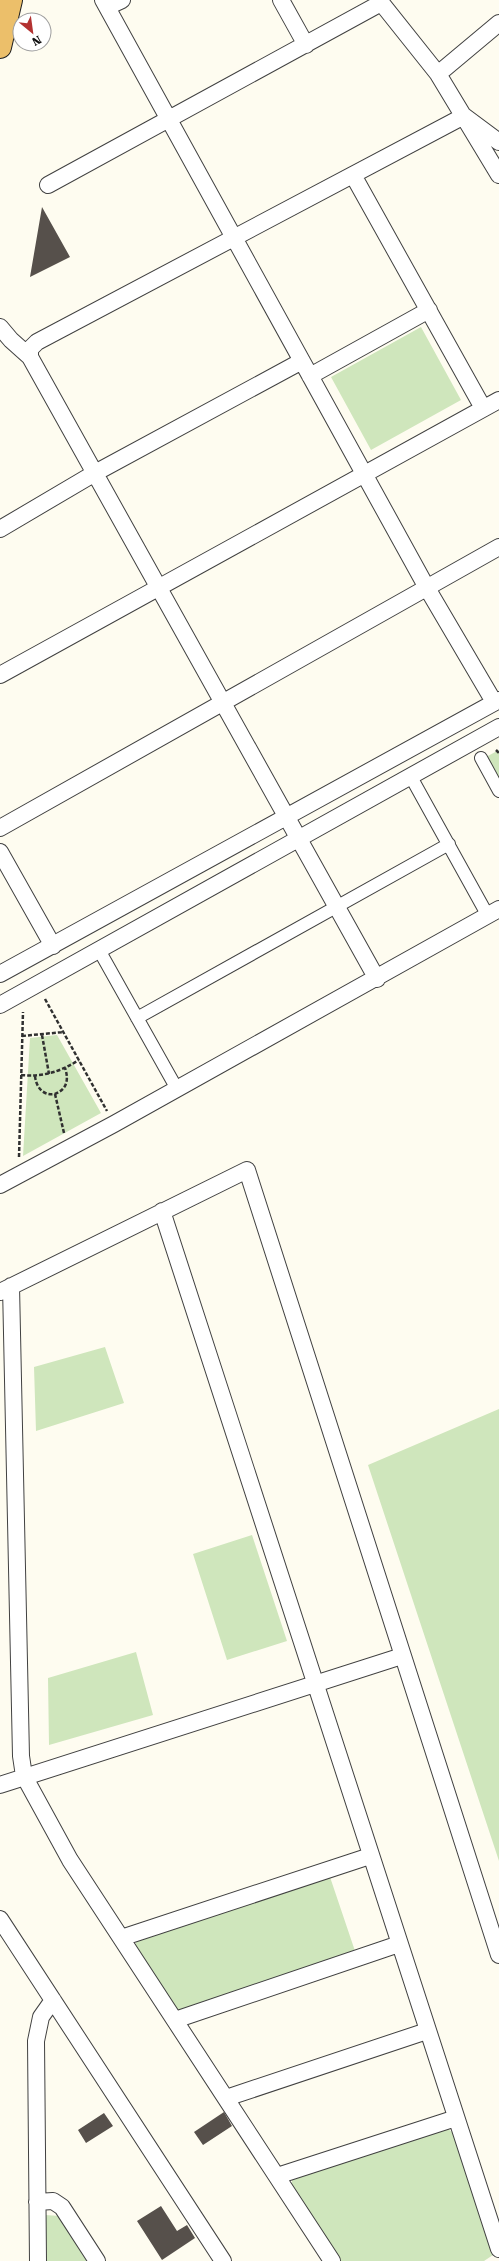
<svg xmlns="http://www.w3.org/2000/svg" width="499" height="2261" font-family="'Roboto Serif',serif">
<style>
.green{fill:#cfe6bc}
.building{fill:#56504b}
.lines{fill:none;stroke-linecap:round;stroke-linejoin:round}
.pedestrian-casing{stroke:#414141;stroke-width:14}
.minor-casing{stroke:#414141;stroke-width:18}
.trunk-casing{stroke:#1f1f1f;stroke-width:24}
.path{stroke:#303030;stroke-width:2.5;stroke-dasharray:4 2;stroke-linecap:butt}
.pedestrian{stroke:#fff;stroke-width:12}
.minor{stroke:#fff;stroke-width:16}
.trunk{stroke:#ecbf6a;stroke-width:22}
</style>
<rect width="100%" height="100%" fill="#fefcf0"/>
<path class="green" d="M421 327 461 400 371 450 331 377Z
M499 750V781L486 757Z
M57 1035 101 1113 23 1156 30 1038Z
M105 1347 124 1403 36 1431 34 1367Z
M499 1409V1861L368 1465Z
M252 1535 287 1641 227 1660 193 1554Z
M136 1652 153 1715 49 1745 48 1678Z
M330 1877 356 1954 178 2012 135 1945 138 1938Z
M447 2128 453 2133 493 2255 484 2261H340L292 2188V2178Z
M45 2215 60 2216 88 2261H47Z"/>
<path class="building" d="M42 207 70 257 30 277Z
M224 2112 232 2126 203 2145 194 2132Z
M104 2113 113 2126 86 2143 78 2130Z
M161 2206 177 2231 187 2225 195 2238 162 2260 137 2221Z"/>
<g class="lines">
<g class="pedestrian-casing">
<path id="pedestrian" d="M481 758 499 791
M411 777 488 916
M99 950 177 1089
M137 1018 449 844"/>
</g>
<g class="minor-casing">
<path id="minor" d="M103 0 427 588 494 702
M281 0 306 45
M379 0 438 74 499 175
M107 7 122 0
M438 74 499 23
M353 175 483 408
M48 185 381 3
M0 327 11 340 30 357 377 979
M30 357V349L37 342 464 116 499 142
M310 376 429 310
M0 529 95 473 302 361
M0 675 499 400
M0 828 499 547
M0 852 53 946
M0 974 499 700
M0 1005 499 727
M0 1185 114 1124 499 909
M162 1211 499 2249
M11 1286 21 1756 24 1776 70 1860 332 2261
M0 1292 247 1170 499 1955
M0 1785 402 1656
M0 1919 223 2261
M121 1938 370 1856
M175 2020 399 1944
M226 2098 427 2031
M277 2176 456 2118
M37 2202 53 2201 62 2207 97 2261
M38 2261 36 2041 41 2017 53 2000"/>
</g>
<g class="trunk-casing">
<path id="trunk" d="M0 47 11 0"/>
</g>
<path class="path" d="M496 750 499 753
M45 999 107 1111
M42 1035 49 1074
M22 1036 64 1032
M21 1075C43 1077 60 1072 79 1060
M35 1076C36 1087 43 1096 55 1094 67 1089 69 1080 65 1068
M55 1094 64 1133
M19 1157 23 1012"/>
<use href="#pedestrian" class="pedestrian"/>
<use href="#minor" class="minor"/>
<use href="#trunk" class="trunk"/>
</g>
<g transform="translate(32 32) rotate(151)"><circle r="19" fill="#ffffff" stroke="#9f9f9f"/>
<path d="M0-3L7 15L0 10L-7 15Z" fill="#b33231"/>
<text y="-6" font-size="11" font-weight="bold" text-anchor="middle" fill="#0e0e0e">N</text>
</g>
</svg>
